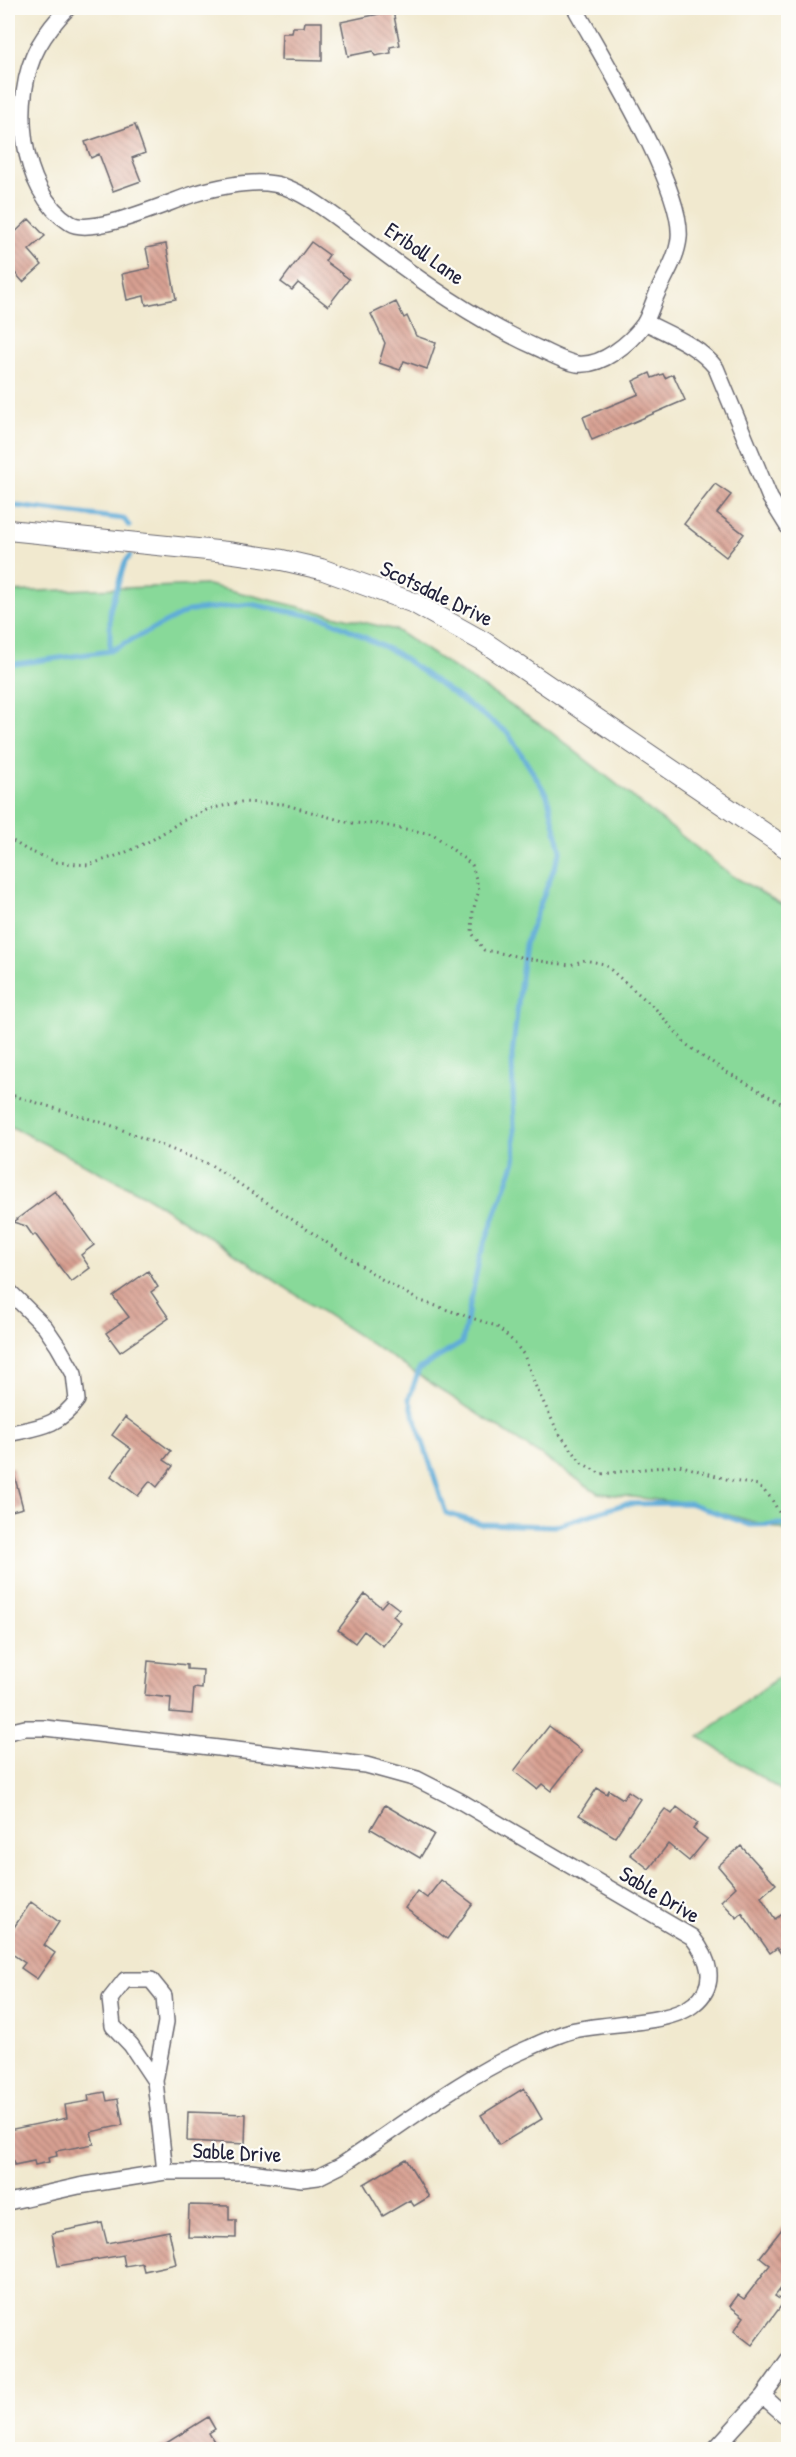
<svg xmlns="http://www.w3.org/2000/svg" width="796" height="2457" font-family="'Patrick Hand',sans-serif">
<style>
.grass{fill:#88d999;stroke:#557e6a;stroke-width:1.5}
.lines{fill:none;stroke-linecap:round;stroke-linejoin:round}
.stream{stroke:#5facd8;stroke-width:5}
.building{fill:url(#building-back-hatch)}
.minor-casing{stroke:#6a686f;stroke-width:18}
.tertiary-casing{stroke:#6a686f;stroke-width:22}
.path{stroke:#6a686f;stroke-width:3;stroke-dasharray:1.5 4.5;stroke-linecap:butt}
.minor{stroke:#fff;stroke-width:15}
.tertiary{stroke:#fff;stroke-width:20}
.labels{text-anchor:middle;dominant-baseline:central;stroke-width:4.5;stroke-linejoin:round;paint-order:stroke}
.street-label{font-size:22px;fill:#22223b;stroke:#fdfcf7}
</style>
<defs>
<pattern id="building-back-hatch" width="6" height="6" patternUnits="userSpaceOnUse" patternTransform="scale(1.5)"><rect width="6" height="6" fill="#d8a092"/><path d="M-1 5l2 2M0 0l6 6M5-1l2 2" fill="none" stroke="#af8278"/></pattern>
</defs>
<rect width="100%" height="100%" fill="#fdfcf7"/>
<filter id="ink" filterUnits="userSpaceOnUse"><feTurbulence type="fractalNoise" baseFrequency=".0167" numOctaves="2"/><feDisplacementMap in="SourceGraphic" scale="12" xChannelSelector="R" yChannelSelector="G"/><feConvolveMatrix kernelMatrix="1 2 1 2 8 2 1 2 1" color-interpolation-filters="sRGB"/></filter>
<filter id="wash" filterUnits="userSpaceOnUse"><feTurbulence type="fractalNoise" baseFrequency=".008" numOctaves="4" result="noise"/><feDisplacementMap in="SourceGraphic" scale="24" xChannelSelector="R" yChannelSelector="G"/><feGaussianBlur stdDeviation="1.35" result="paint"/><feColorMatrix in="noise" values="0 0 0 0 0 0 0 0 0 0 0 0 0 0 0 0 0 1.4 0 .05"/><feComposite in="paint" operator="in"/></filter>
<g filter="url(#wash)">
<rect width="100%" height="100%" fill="#f1e9cf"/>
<path class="grass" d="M208 585 396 630 547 729 731 875 788 908V1531L684 1503 598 1493 146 1196 8 1125V592Z
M788 1670V1795L699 1737Z"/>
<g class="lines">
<path class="stream" d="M8 505 124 519 129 526
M110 651V610L125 562 130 556
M8 665 110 651 188 611 250 604 328 619 396 653 508 733 547 795 561 850 525 944 512 1056 515 1161 480 1256 462 1343 419 1369 409 1399 446 1513 481 1524 554 1526 625 1504 689 1503 750 1525 788 1524"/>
</g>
<g id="blocks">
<path class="building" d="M393 11 400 45 390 47 391 53 375 56 373 51 348 56 341 22Z
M305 22H322V61L281 60 282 33H292L293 27H304Z
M135 125 145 153 132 158 141 181 113 191 99 154 91 158 85 142Z
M29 219 45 236 29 250 42 265 23 282 8 265V239Z
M311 242 329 255 325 261 349 279 328 306 298 283 292 290 281 282Z
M166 244 176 299 146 305 144 296 127 300 122 274 150 268 146 248Z
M396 302 404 318 407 316 416 336 436 343 427 369 404 361 400 370 379 363 385 343 371 314Z
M650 373 652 378 663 374 665 378 673 374 685 400 592 440 583 417 639 394 633 381Z
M715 484 731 495 717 513 744 534 726 557 684 524Z
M55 1191 94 1245 81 1255 90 1268 71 1282 35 1234 33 1236 26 1226 13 1222Z
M148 1271 158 1287 151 1292 169 1318 120 1352 106 1333 129 1317 113 1296Z
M125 1417 171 1451 164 1460 173 1466 157 1487 150 1481 138 1496 111 1476 131 1449 112 1435Z
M8 1467H12L23 1508 8 1512Z
M365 1594 381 1607 387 1600 399 1609 393 1616 401 1623 383 1646 364 1631 355 1643 338 1630Z
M148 1661 187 1665V1669L203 1670 202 1689 194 1688 192 1714 170 1712 171 1698 145 1695Z
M549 1726 582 1751 551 1791 542 1784 537 1789 514 1771Z
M597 1788 607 1794 609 1790 623 1799 628 1791 640 1799 615 1837 579 1815Z
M385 1805 434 1834 420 1858 371 1829Z
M677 1807 698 1823 693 1829 707 1839 689 1861 668 1844 649 1869 630 1854 665 1809 672 1814Z
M741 1846 776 1884 761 1897 775 1919 789 1910V1964L777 1948 770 1953 742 1913 737 1918 721 1901 736 1887 718 1866Z
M441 1880 473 1904 447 1939 405 1908 417 1891 427 1898Z
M31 1902 59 1922 44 1945 55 1953 37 1979 21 1968 25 1963 8 1951V1936Z
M524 2088 542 2119 499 2145 481 2115Z
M105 2092 107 2101 118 2099 123 2125 91 2132 94 2144 56 2151 57 2156 48 2158 49 2162 35 2165 34 2161 14 2165V2161L8 2162V2130L67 2118 65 2105 89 2101 88 2095Z
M188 2112 246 2114 245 2144 187 2141Z
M406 2159 429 2197 414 2206 410 2200 383 2216 364 2184Z
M189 2205 229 2206V2220H236V2238L188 2237Z
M789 2220V2278L775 2296 784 2302 752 2345 734 2331 744 2317 730 2306 738 2295 744 2299 770 2265 760 2257Z
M102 2223 107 2243 169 2231 176 2264 144 2271 142 2263 125 2266 123 2255 58 2266 52 2233Z
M208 2417 215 2429 209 2433 219 2450H155Z"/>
</g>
</g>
<g filter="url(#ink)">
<use href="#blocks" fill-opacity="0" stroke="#6a686f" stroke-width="1.5"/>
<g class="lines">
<g class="minor-casing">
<path id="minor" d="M68 8C57 19 46 33 38 47 11 96 19 191 70 223 92 237 168 202 194 194 218 187 249 180 274 184 301 188 341 221 364 238 419 280 478 322 542 350 552 355 566 362 577 364 602 367 630 343 644 324 649 316 652 305 656 296 664 277 677 259 679 238 684 188 601 55 575 8
M645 322C670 335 698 345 716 368L770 498 788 527
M8 1290 45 1327 58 1346 74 1374 77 1400C58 1427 38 1427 8 1434
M8 1732 25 1728H45L366 1765 417 1779 460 1801 692 1937C709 1958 719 1984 694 2004 670 2025 605 2022 571 2031 557 2035 542 2042 529 2048 465 2075 398 2128 340 2166L318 2177 302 2179 250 2172H165L79 2186 8 2202
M155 2081 131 2045 113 2026 110 1999 125 1980H151L164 1996 166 2022 155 2081 165 2172
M763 2396 788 2418
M714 2450 763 2396 788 2361"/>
</g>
<g class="tertiary-casing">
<path id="tertiary" d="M8 530 227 552 282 560 321 569 414 603 484 642 788 849"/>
</g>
<path class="path" d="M8 838 27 850 56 862 88 865 122 854 152 840 180 822 209 809 241 802 283 804 350 823 377 824 433 834 472 865 479 890 473 911 472 933 484 950 546 962 570 965 585 960 604 964 655 1008 687 1045 725 1071 788 1107
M8 1094 110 1125 211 1165 378 1277 418 1300 496 1326 513 1341 524 1355 536 1387 558 1432 582 1463 601 1474 679 1465 733 1481 758 1485 771 1498 788 1528"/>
<use href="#minor" class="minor"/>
<use href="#tertiary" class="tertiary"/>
</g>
</g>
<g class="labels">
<g class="street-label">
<text transform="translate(425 253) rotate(35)">Eriboll Lane</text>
<text transform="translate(437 593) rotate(26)">Scotsdale Drive</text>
<text transform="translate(660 1894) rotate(31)">Sable Drive</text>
<text transform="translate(237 2152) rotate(3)">Sable Drive</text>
</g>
</g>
<rect width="796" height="2457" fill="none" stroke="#fdfcf7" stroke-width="30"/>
</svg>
